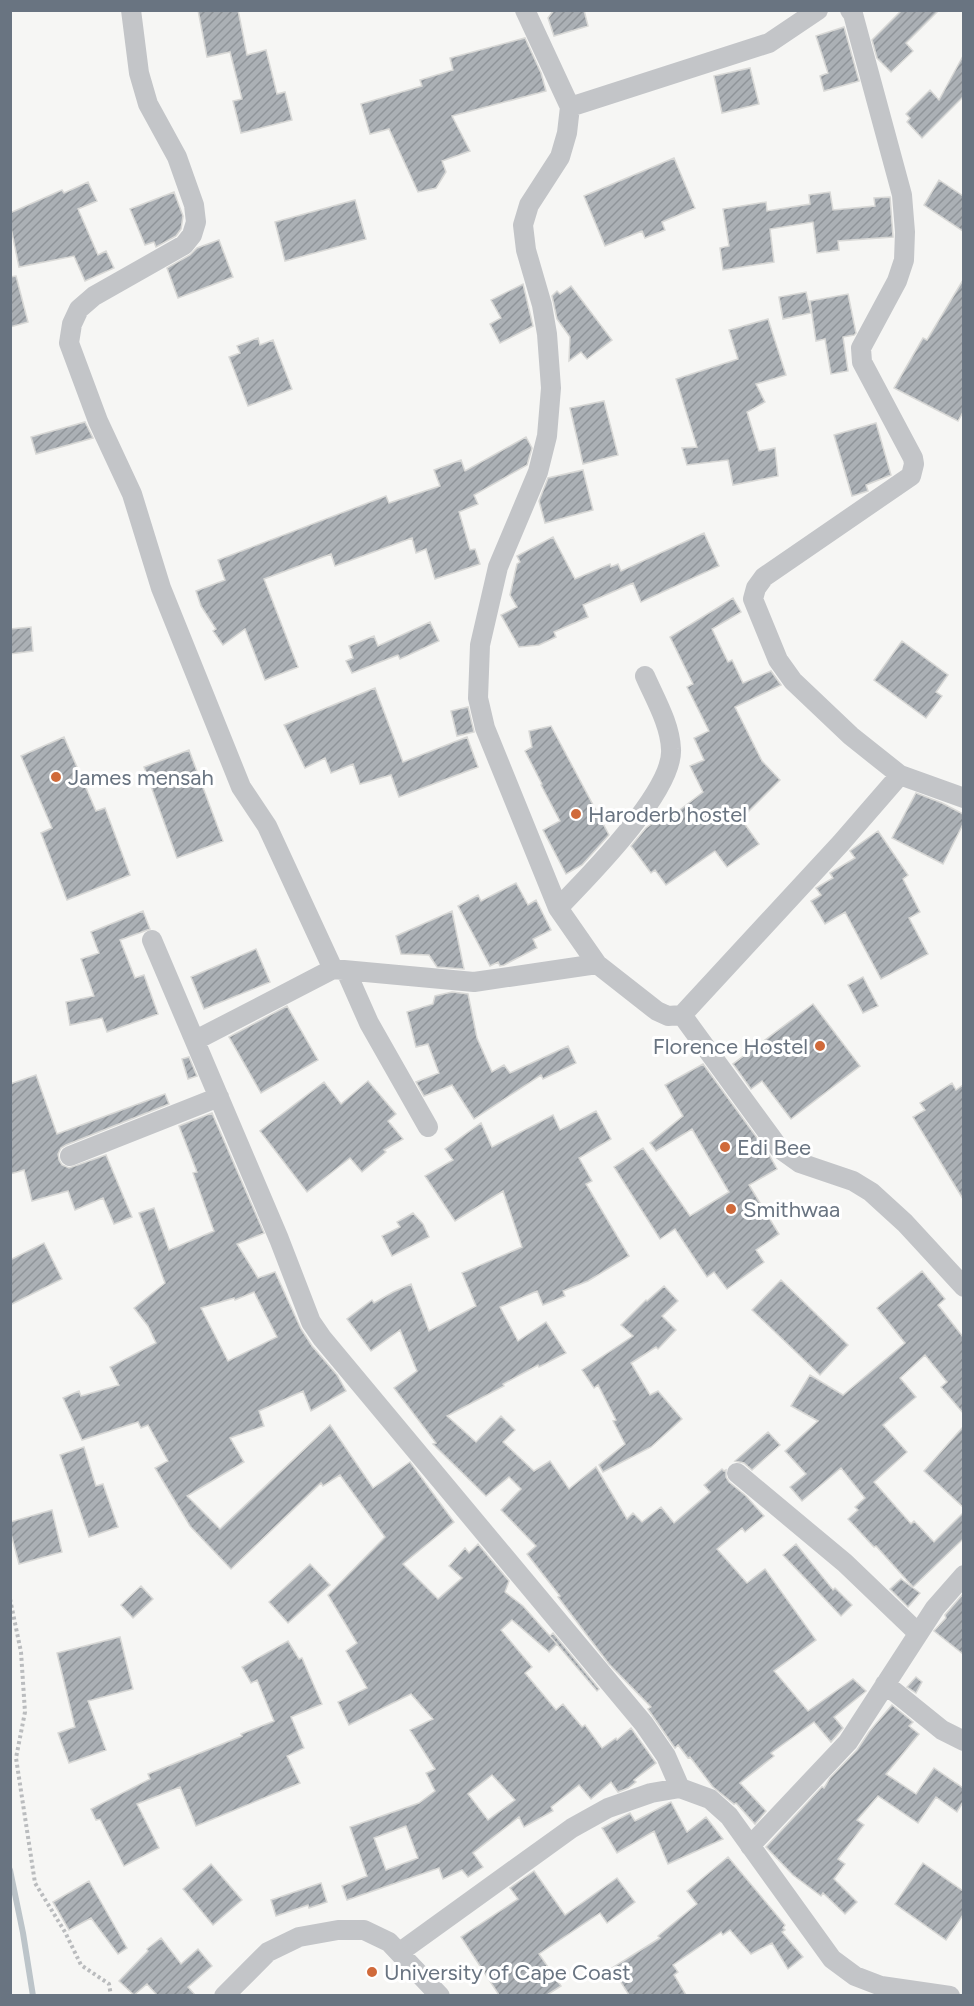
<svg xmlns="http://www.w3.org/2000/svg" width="974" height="2006" font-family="Figtree,sans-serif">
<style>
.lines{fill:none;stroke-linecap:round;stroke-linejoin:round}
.stream{stroke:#bcc4c9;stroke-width:6}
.building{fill:url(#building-hatch);stroke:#d8d8d6;stroke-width:1.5;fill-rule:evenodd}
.path{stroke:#babcbe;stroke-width:4;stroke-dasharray:3 3;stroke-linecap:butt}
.minor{stroke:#c3c5c8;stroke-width:20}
.poi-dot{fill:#d06a3a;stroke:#fff;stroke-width:2}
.labels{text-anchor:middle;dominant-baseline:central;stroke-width:6;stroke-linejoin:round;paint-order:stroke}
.poi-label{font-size:22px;fill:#697481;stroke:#fff;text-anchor:start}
</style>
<defs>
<pattern id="building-hatch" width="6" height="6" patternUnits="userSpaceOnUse" patternTransform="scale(1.5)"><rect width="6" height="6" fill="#abb0b5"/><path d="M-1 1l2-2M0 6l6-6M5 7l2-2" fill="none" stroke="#8f9499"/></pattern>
</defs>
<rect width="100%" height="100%" fill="#f6f6f4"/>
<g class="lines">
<path class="stream" d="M10 1870 23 1933 33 1996"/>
</g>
<path class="building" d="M198 10H238L247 55 266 50 277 94 285 92 292 120 241 133 233 101 242 99 230 52 207 57Z
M554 10H584L588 26 554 36 548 18Z
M902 10H939L906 43 913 51 891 72 877 58 872 40Z
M844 27 859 81 824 91 820 76 828 73 816 36Z
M525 38 541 73 546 91 452 116 470 151 442 161 446 172 436 188 418 192 389 129 370 134 361 104 422 86 420 80 453 70 450 58Z
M963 56V97L922 138 907 122 910 118 906 114 930 90 939 100Z
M750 68 759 104 722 113 714 76Z
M674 158 695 208 662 222 665 230 645 238 642 231 605 246 584 196Z
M939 180 963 196V231L924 205Z
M88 182 97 201 78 209 98 255 106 251 114 268 85 281 74 256 19 267 10 223V213L62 190 64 193Z
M174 192 183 216 181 229 176 236 156 247 154 242 145 245 130 209Z
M830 192 833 210 875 206 874 198 890 197 893 237 838 241 839 250 817 253 813 222 770 229 774 262 723 270 720 248 729 246 723 209 766 202 767 211 810 204 809 195Z
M355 200 366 239 285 261 275 222Z
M219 240 233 277 178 298 167 268 190 255 197 248Z
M16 276 28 322 10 327V277Z
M963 280V412L958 421 894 388 923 338 927 340Z
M523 284 533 326 500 343 490 324 501 318 491 300Z
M571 286 612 340 587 359 581 352 569 361 570 337 557 319 552 296 557 291 560 294Z
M806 292 811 313 783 319 779 297Z
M848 294 856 333 854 335 843 337 848 371 831 374 825 339 816 341 810 301Z
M768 319 786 375 756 384 765 402 747 412 759 451 775 448 778 476 733 485 728 460 687 465 682 448 697 447 676 379 738 359 729 330Z
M258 338 260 345 273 340 292 389 248 406 229 357 240 353 237 346Z
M604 401 618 455 583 464 570 408Z
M85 422 93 438 36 454 31 437Z
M876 423 891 475 866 485 868 491 852 496 834 435Z
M526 437 532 448 527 465 474 495 478 504 459 512 470 550 475 549 480 564 435 579 426 549 416 553 412 538 335 566 331 554 264 579 298 667 265 680 245 629 223 645 213 631 216 629 201 606 196 591 225 580 218 560 386 496 389 503 440 486 434 470 461 460 465 471Z
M583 470 593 510 545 523 539 501 548 478Z
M704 533 719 566 641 602 633 583 583 605 588 617 554 632 556 637 539 645 519 647 501 615 517 607 510 595 517 564 520 562 517 556 553 537 575 579 610 564 611 567 618 564 621 571Z
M733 598 741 612 712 629 728 662 732 660 743 683 771 671 781 685 735 707 762 761 780 780 741 819 759 844 727 867 715 851 666 885 655 870 651 873 631 846 646 828 665 814 668 819 703 792 690 766 704 760 694 738 709 731 687 687 693 684 670 637Z
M430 622 439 641 400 659 398 655 352 673 346 661 353 658 349 646 374 636 378 646Z
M31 627 33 651 10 654V629Z
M902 641 948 675 936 692 942 696 926 718 874 680Z
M375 688 403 762 467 737 478 767 399 797 391 775 360 784 353 764 331 773 325 758 305 768 284 725Z
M468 707 474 732 457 736 451 711Z
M551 726 609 835 582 865 566 874 543 830 560 821 541 785 542 784 525 751 532 747 529 731Z
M64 737 96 811 105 808 130 875 67 900 41 833 52 828 21 756Z
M189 750 223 841 177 858 144 767Z
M916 793 942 803 963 814V824L943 864 892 838Z
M878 831 908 875 903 879 920 912 909 918 928 954 881 979 845 912 825 924 811 901 821 895 816 888 833 878 830 873 855 858 850 851Z
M516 883 528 905 536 900 551 930 533 939 537 948 504 965 500 966 498 962 490 966 458 906 478 895 481 901Z
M143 911 150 929 120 940 135 978 144 975 158 1014 107 1032 102 1018 70 1025 66 1002 94 996 81 959 99 953 91 932Z
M452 911 464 969 437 967 429 955 401 954 396 936Z
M256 949 270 982 204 1009 191 977Z
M863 977 878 1006 863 1013 848 985Z
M452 992 468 994 477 1038 492 1072 504 1065 510 1073 568 1046 576 1063 543 1079 541 1075 474 1119 452 1085 424 1096 416 1082 439 1073 428 1044 416 1047 407 1012 433 1004 435 996Z
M813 1004 860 1066 791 1119 762 1081 751 1089 733 1064Z
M287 1006 318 1060 261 1093 229 1037Z
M189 1057 197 1076 188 1079 182 1059Z
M703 1064 768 1153 777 1169 749 1185 779 1234 756 1250 764 1262 727 1289 714 1272 707 1277 675 1229 660 1239 614 1167 643 1148 690 1216 729 1192 692 1129 656 1151 650 1143 683 1116 665 1085Z
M36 1075 57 1134 165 1094 169 1104 66 1145 61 1148 58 1154 59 1160 62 1165 69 1168 106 1155 132 1217 114 1224 103 1198 75 1210 68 1191 32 1201 24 1170 10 1174V1084Z
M368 1081 396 1114 388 1121 403 1139 384 1150 386 1152 362 1172 350 1158 307 1192 260 1131 324 1082 341 1104Z
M952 1083 956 1090 963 1085V1199L913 1117 925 1110 920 1103Z
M596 1111 611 1139 579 1158 592 1181 586 1184 629 1256 588 1281 563 1291 565 1296 543 1305 537 1291 500 1307 518 1341 546 1322 566 1353 539 1367 538 1365 503 1384 504 1386 447 1416 476 1442 501 1416 515 1430 503 1442 534 1471 550 1461 569 1489 596 1467 627 1519 633 1513 642 1522 661 1507 674 1523 710 1492 704 1485 722 1469 724 1471 726 1470V1477L729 1482 746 1496 764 1516 745 1532 742 1528 717 1549 747 1583 765 1569 816 1640 774 1671 808 1711 853 1679 866 1691 834 1717 843 1728 831 1742 814 1722 771 1753 774 1756 740 1783 766 1811 755 1824 736 1803 734 1804 713 1787 690 1757 688 1758 678 1745 675 1748 650 1712 648 1709 651 1707 609 1664 558 1597 560 1596 527 1554 536 1546 501 1510 521 1489 509 1477 486 1496 433 1444 436 1443 394 1388 417 1371 400 1330 371 1351 347 1319 372 1300 374 1303 393 1292 411 1284 429 1331 476 1306 462 1273 522 1247 503 1191 455 1221 425 1176 453 1160 445 1149 481 1123 492 1147 553 1115 560 1130Z
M212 1113 264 1233 237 1244 258 1278 275 1272 301 1329 312 1346 337 1375 346 1391 311 1411 303 1391 259 1411 264 1426 230 1438 244 1462 187 1496 220 1529 330 1425 373 1488 410 1462 454 1522 403 1564 438 1599 462 1578 449 1566 465 1548 469 1553 478 1544 509 1581 505 1592 523 1606 557 1644 549 1652 512 1620 501 1630 532 1667 525 1673 556 1710 563 1704 582 1727 585 1725 602 1748 616 1738 617 1740 631 1728 656 1763 634 1780 636 1782 628 1788 618 1792 611 1782 591 1799 579 1785 551 1807 553 1811 524 1827 519 1817 473 1853 483 1867 468 1877 462 1870 443 1879 439 1868 347 1900 342 1886 367 1876 350 1827 419 1803 435 1791 426 1773 435 1769 410 1730 433 1719 411 1694 349 1725 338 1702 367 1688 346 1651 357 1643 328 1595 385 1537 340 1475 323 1486 321 1483 231 1569 190 1526 155 1468 168 1461 148 1425 141 1428 138 1422 82 1440 63 1398 79 1391 81 1396 119 1385 110 1367 156 1343 148 1326 134 1308 165 1283 139 1213 154 1208 169 1250 214 1231 193 1173 197 1172 179 1126ZM254 1292 277 1337 228 1361 201 1308 234 1298 235 1300ZM492 1775 515 1800 488 1820 468 1794ZM406 1826 418 1858 386 1870 374 1838Z
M413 1213 423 1224 429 1237 392 1256 382 1236 400 1227 397 1222Z
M44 1243 62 1279 10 1305V1260Z
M922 1271 945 1299 938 1305 963 1337V1413L941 1387 947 1382 925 1355 900 1378 916 1397 883 1425 907 1452 874 1482 911 1524 914 1521 934 1542 963 1513V1539L913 1587 876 1546 874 1547 848 1519 858 1510 855 1507 865 1498 841 1468 802 1501 790 1487 806 1474 785 1451 818 1421 791 1406 810 1375 843 1395 905 1343 877 1308Z
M781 1280 848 1345 820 1375 752 1310Z
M664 1286 678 1301 662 1316 676 1330 658 1349 656 1347 631 1363 650 1395 658 1391 682 1419 651 1447 603 1472 599 1465 625 1444 613 1421 616 1420 598 1385 594 1388 582 1370 633 1336 621 1325 646 1300 647 1301Z
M963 1427V1507L924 1471Z
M768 1432 780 1445 752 1470 744 1463 735 1461Z
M84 1447 96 1486 103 1484 118 1527 89 1537 60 1455Z
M52 1510 62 1552 19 1564 10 1530V1522Z
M796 1544 833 1590 835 1588 852 1605 841 1616 783 1555Z
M310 1564 330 1585 288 1623 269 1602Z
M901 1579 920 1593 908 1607 890 1589Z
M141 1586 153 1599 133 1618 121 1605Z
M963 1594V1654L934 1631 946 1618 945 1615Z
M553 1633 599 1689 597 1691 550 1636Z
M120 1637 133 1689 88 1701 106 1750 69 1763 58 1733 75 1727 57 1653Z
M288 1641 299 1659 302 1658 322 1704 291 1717 304 1748 287 1756 300 1783 196 1826 180 1787 137 1804 159 1848 124 1866 100 1819 96 1820 91 1809 150 1779 148 1774 242 1736 241 1734 274 1721 257 1680 251 1683 242 1667Z
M916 1677 922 1682 916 1693 907 1687Z
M892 1705 913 1722 909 1726 919 1734 886 1774 916 1794 934 1768 963 1788V1802L957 1812 936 1797 918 1823 878 1796 857 1820 864 1825 838 1859 845 1864 834 1879 857 1902 845 1914 823 1893 821 1896 793 1875 766 1847 822 1787 824 1788 830 1778 857 1750 869 1732Z
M671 1802 687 1832 706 1817 723 1839 668 1864 654 1831 617 1853 602 1828 630 1813 635 1821Z
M728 1857 785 1925 783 1928 785 1930 782 1932 803 1957 788 1969 772 1943 751 1954 730 1930 723 1935 721 1932 673 1965 678 1972 674 1975 686 1995H629L612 1968 660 1938 658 1936 697 1904 687 1891Z
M923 1863 963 1891V1915L946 1940 895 1904Z
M211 1864 242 1900 213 1925 183 1889Z
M534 1871 565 1915 617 1878 635 1902 607 1923 600 1913 539 1954 561 1986 547 1995H499L461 1937 518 1899 510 1888Z
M89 1881 127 1948 118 1954 91 1918 69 1930 53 1902Z
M321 1883 327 1902 309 1908 308 1905 276 1916 271 1900Z
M161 1938 181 1964 198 1949 212 1966 188 1987 195 1995H157L147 1984 134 1995 119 1981 148 1951 147 1949Z"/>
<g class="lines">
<path class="path" d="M10 1599 21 1652 25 1712 16 1758 35 1883 65 1932 81 1965 109 1984 111 1996"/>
<path class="minor" d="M131 10 139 73 148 104 177 157 194 205 196 222 192 235 184 245 94 296 79 309 72 324 69 343 98 421 132 494 161 588 241 787 267 826 333 969
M525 10 570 107 567 133 560 157 529 205 523 225 526 250 542 305 547 334 551 388 547 436 538 472 498 567 480 645 478 698 485 728 558 908 597 964 657 1011 668 1016 682 1015 779 1148 800 1163 853 1181 871 1192 905 1223 964 1287
M850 10 853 14 902 195 905 232 904 260 897 281 861 348 862 362 913 458 914 464 911 476 764 577 756 588 753 599 778 660 793 681 851 736 900 775 964 798
M570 107 769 43 818 10
M558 908C587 878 674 791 671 749 670 724 655 699 645 676
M152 940 279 1239 311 1322 322 1338 644 1724 666 1756 680 1788
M346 971 369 1023 428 1127
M682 1015 841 843 900 775
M196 1040 333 969 474 982 597 964
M70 1156 219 1097
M737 1473 845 1563 918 1633
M885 1684 942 1730 964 1741
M750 1846 848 1742 935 1608 964 1575
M400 1952 572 1828 608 1808 651 1793 680 1788 710 1799 729 1816 832 1959 855 1976 881 1986 950 1996
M224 1996 268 1952 299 1937 338 1930H364L389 1942 440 1996"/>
</g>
<g class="poi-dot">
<circle cx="56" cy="777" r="6"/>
<circle cx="576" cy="814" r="6"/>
<circle cx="820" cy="1046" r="6"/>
<circle cx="725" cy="1147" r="6"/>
<circle cx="731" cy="1209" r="6"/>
<circle cx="372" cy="1972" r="6"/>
</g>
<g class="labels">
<g class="poi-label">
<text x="68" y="777">James mensah</text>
<text x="588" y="814">Haroderb hostel</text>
<text x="808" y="1046" text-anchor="end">Florence Hostel</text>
<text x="737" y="1147">Edi Bee</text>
<text x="743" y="1209">Smithwaa</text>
<text x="384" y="1972">University of Cape Coast</text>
</g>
</g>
<rect width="974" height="2006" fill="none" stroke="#697481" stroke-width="24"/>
</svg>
